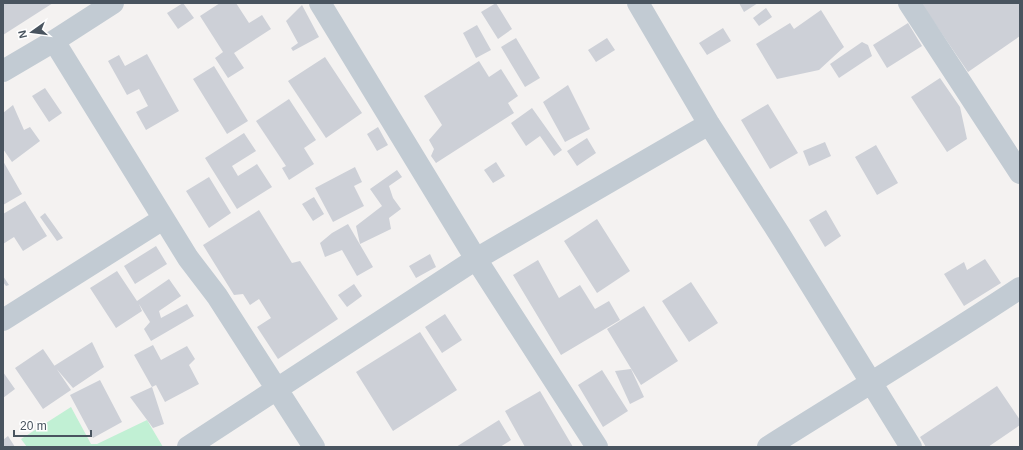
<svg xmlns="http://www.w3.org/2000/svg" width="1023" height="450" font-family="Arial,sans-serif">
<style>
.green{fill:#c1f0d4}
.building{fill:#cdd0d7}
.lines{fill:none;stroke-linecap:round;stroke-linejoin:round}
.street{stroke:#c2cbd3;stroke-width:22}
</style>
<rect width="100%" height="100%" fill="#f4f2f1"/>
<path class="green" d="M71 407 91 444H97L147 420 163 447H27L21 439Z"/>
<path class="building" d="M3 3H53L3 35Z
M183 3 194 18 178 29 167 13Z
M220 3H236L249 23 262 15 271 29 234 53 244 68 228 78 215 58 223 52 200 16Z
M496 3 512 29 498 39 481 12Z
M739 3H758L744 12Z
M921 3H1020V36L968 72Z
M302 5 319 37 293 51 291 48 298 43 286 21Z
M766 8 772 17 759 26 753 18Z
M821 10 844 47 819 70 777 79 756 44 790 23 794 29Z
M908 23 922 46 887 68 873 45Z
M477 25 491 50 476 58 463 33Z
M723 28 731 41 707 55 699 43Z
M516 38 540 78 525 87 501 47Z
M607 38 615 50 596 62 588 50Z
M862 42 868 45 872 56 839 78 830 64Z
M147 54 179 111 146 130 136 112 148 106 139 89 127 95 108 61 119 55 125 66Z
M325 57 362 113 326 138 288 81Z
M479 61 489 77 501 69 518 96 508 103 514 113 436 163 431 156 434 149 429 140 442 125 424 96Z
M214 66 248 121 227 134 193 79Z
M940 78 960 107 967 139 947 152 911 97Z
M568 85 590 129 565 142 543 102Z
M45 88 62 113 49 122 32 96Z
M289 99 316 140 304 148 314 164 289 180 282 168 286 166 256 121Z
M768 104 798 153 770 169 741 120Z
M13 105 24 130 30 127 40 141 12 162 3 149V113Z
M532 108 562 150 554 156 540 136 526 146 511 123Z
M378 127 388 145 377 151 367 134Z
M244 133 256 151 232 166 238 176 257 164 272 187 237 209 205 158Z
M587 138 596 153 577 166 567 151Z
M825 142 831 156 809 166 803 151Z
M876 145 898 183 877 195 855 157Z
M3 161 22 194 3 205Z
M496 162 505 176 493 183 484 170Z
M355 167 362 182 354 186 364 206 333 222 315 188Z
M397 170 402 177 389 186 393 198 401 209 389 218 391 229 360 244 356 226 382 206 370 189Z
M209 177 231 213 209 228 186 191Z
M314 197 324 214 313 221 302 204Z
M25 201 47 236 23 251 14 237 3 244V214Z
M259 210 292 263 300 261 338 319 278 359 257 327 271 318 259 299 250 305 243 294 234 295 203 245Z
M826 210 841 236 825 247 809 220Z
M45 213 63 238 57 241 40 217Z
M597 219 630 271 597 293 564 241Z
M348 224 373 267 357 276 342 250 325 257 320 243 332 233Z
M156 246 167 264 135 284 124 266Z
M430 254 436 267 416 278 409 266Z
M985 259 1001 283 964 306 944 274 964 262 967 270Z
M538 260 559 298 580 285 595 309 609 301 620 320 561 355 513 275Z
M117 271 137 301 169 279 181 296 159 311 161 318 187 304 194 316 151 341 144 329 150 322 139 304 142 311 116 328 90 288Z
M3 276 9 285 6 286 3 282Z
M691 282 718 323 689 342 662 301Z
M354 284 362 296 347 307 338 295Z
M644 306 678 361 641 385 607 329Z
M445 314 462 340 442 353 425 327Z
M420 332 457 390 393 431 356 372Z
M92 342 104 367 73 388 54 366Z
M153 345 161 360 187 346 195 359 189 365 199 384 165 402 156 385 152 387 134 355Z
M43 349 71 390 43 409 15 368Z
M631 369 644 397 630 404 615 371Z
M602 370 628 411 603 427 578 385Z
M3 372 15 389 3 398Z
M100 380 122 422 93 438 70 395Z
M997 386 1020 420V425L988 447H926L920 437Z
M152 387 164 424 153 428 130 397Z
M540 391 573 447H525L505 411Z
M499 420 511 440 500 447H456Z
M8 436 15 447H3V440Z"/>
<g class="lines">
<path class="street" d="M320 3 476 259 597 447
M638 3 709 124 780 235 911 447
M909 3 1020 173
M54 41 188 258 217 296 314 447
M3 71 54 41 113 3
M3 320 163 219
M188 447 476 259 709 124
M768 447C852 394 937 343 1020 288"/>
</g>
<rect width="1023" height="450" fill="none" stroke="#49545f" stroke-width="8"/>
<g transform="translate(32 32) rotate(256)" stroke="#ffffff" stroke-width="3" paint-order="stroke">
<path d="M0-3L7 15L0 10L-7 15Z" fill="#49545f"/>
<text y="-6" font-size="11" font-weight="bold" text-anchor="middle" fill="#49545f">N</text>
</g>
<path d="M14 430v6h77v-6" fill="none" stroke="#49545f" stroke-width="2"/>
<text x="20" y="430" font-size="12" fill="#49545f" stroke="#ffffff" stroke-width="3" paint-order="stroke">20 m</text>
</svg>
